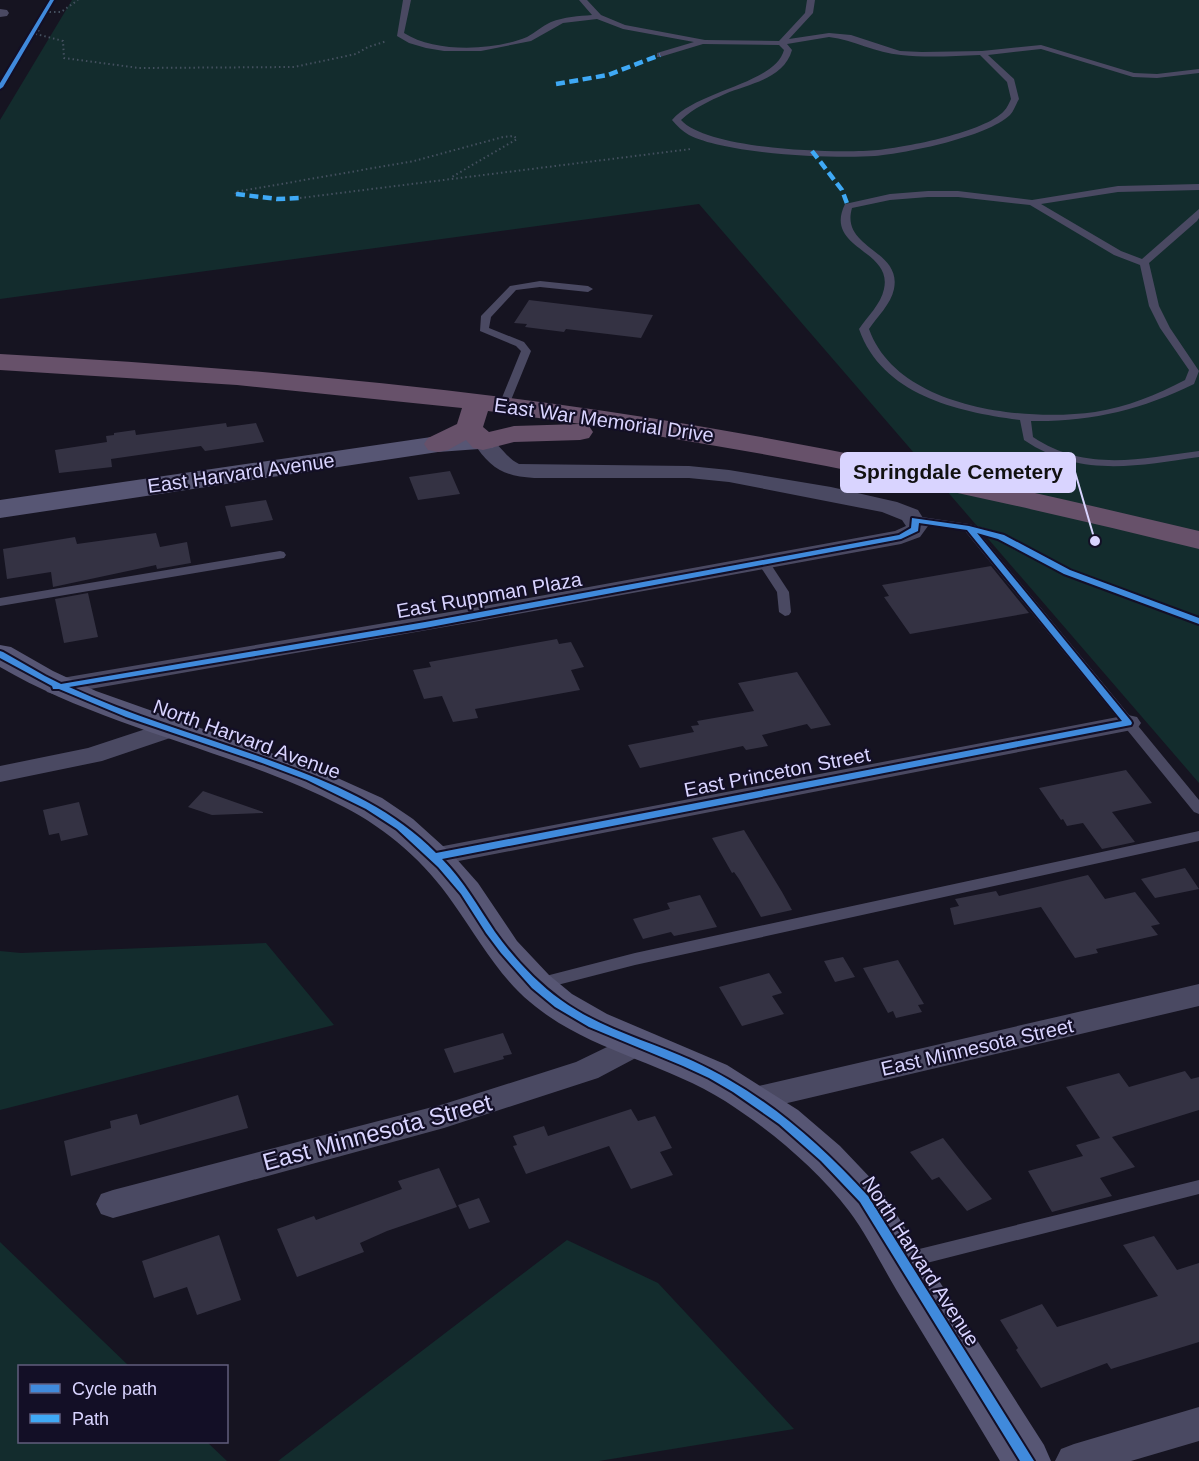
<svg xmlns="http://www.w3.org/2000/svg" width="1199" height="1461" font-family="Helvetica,sans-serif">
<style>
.green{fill:#132c2d}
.building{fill:#343243}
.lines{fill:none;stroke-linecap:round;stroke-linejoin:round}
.path{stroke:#44505f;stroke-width:2;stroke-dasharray:1.5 3;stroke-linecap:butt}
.lane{fill:#4a4962;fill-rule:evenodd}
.street{fill:#4a4962;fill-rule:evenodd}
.secondary{fill:#575674;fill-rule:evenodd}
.highway{fill:#67516a;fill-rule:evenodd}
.quiet{stroke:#3fa9f5;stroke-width:4.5;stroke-dasharray:9 4.5;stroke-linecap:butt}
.cycleway-casing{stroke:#130f26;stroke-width:4}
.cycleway{fill:#408adc;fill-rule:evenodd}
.labels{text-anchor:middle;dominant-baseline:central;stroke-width:4.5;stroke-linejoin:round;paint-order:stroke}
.street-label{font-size:20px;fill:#d9d4ff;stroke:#130f26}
.near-street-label{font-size:24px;fill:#d9d4ff;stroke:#130f26}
.leader{fill:none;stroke:#d9d4ff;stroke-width:2}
.callout-dot{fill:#d9d4ff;stroke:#130f26;stroke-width:2}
.callout{fill:#d9d4ff;stroke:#d9d4ff;stroke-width:2}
.callout-label{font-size:21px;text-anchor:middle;font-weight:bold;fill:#111}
</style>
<rect width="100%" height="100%" fill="#161421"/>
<path class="green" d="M72 0H1199V783L699 204 0 299V120Z
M266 943 334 1025 0 1110V951L21 953Z
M567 1240 658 1283 794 1429 599 1461H278Z
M0 1242 129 1366H20V1442H207L227 1461H0Z"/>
<path class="building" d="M529 300 653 315 641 338 566 329 564 332 525 327 527 324 514 323Z
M226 423 227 427 256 423 264 442 205 451 201 446 111 459 112 467 59 473 55 450 107 442 106 436 114 435V433L135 430 136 435Z
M450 471 460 494 418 500 409 477Z
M266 500 273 520 231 527 225 506Z
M156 533 160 547 187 542 191 563 157 569 156 565 53 587 51 572 7 579 3 549 75 537 77 544Z
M991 566 1029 613 910 634 884 597 889 596 882 585Z
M88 593 98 637 64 643 55 599Z
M557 639 559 644 571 642 584 667 571 670 580 690 475 709 478 718 453 722 442 696 424 699 413 670 431 667 429 662Z
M797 672 831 725 811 729 807 724 762 735 768 746 746 750 743 746 640 768 628 745 694 732 691 726 699 725 697 721 754 711 738 683Z
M1126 770 1152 803 1112 812 1135 842 1102 849 1083 823 1067 826 1063 819 1061 820 1039 788Z
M203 791 263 812V813L212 815 188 807Z
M79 802 88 835 61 841 59 833 49 835 43 810Z
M744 830 782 892 792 910 761 917 739 879 734 872 732 873 712 838Z
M1185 868 1199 889 1155 898 1141 879Z
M1088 875 1105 899 1135 892 1160 924 1151 926 1158 935 1096 949 1098 953 1075 958 1041 907 954 925 950 908 959 906 955 899 996 891 999 896Z
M700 895 717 927 674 936 671 932 643 939 633 919 670 909 667 903Z
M843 957 855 977 835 982 824 961Z
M898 960 924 1004 918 1005 922 1012 896 1018 893 1011 888 1013 863 968Z
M769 973 782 993 772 996 784 1014 742 1026 719 987Z
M503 1033 512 1054 503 1056 504 1059 454 1073 444 1049Z
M1185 1071 1191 1079 1199 1077V1110L1112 1137 1135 1167 1100 1178 1112 1196 1052 1212 1028 1171 1083 1156 1076 1145 1100 1138 1066 1087 1119 1073 1129 1087Z
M238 1095 248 1128 71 1176 64 1141 111 1128 110 1121 137 1114 140 1125Z
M631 1109 638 1121 655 1116 672 1148 660 1152 673 1175 631 1189 609 1146 526 1174 513 1146 517 1145 513 1136 544 1126 548 1136Z
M943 1138 965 1166 992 1199 967 1211 939 1177 932 1180 910 1152Z
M439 1168 457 1207 387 1231 360 1243 364 1252 297 1277 277 1229 314 1216 316 1220 402 1189 398 1181Z
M479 1198 490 1222 469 1229 458 1205Z
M219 1235 241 1300 197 1315 187 1287 154 1298 142 1261Z
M1154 1236 1177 1270 1199 1263V1342L1111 1369 1107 1363 1041 1388 1016 1350 1018 1348 1000 1320 1042 1304 1057 1327 1158 1296 1123 1245Z"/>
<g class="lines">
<path class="path" d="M45 12H61L78 0
M35 28 39 30 36 34 63 41 64 58 139 68 294 67 356 54 368 47 387 41
M236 194 235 192 414 161 503 137 514 136 517 139 450 178
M300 198 691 149"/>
<path class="lane" d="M403 0H411L404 33C435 53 494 51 527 37 535 33 542 26 551 22 564 17 579 16 592 15L579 0H587L601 15 625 25 705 40 779 41 805 13 807 0H815L813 13 789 39 829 33 851 35 900 51 922 52 982 51 1041 45 1134 73 1157 74 1199 69V73L1157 78 1133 77 1041 49 988 55 1014 79 1019 99C1016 104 1014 111 1010 115 987 137 907 153 875 156 832 159 726 154 689 135 682 131 677 126 672 120 698 90 775 84 784 50L779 45 703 44 660 57H657V53L694 42 623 29 597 19 563 23 531 41 481 51H444L426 48 409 43 397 36ZM829 37C854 40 876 53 901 55 927 58 954 56 980 55L1007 82 1011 99C1009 103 1007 108 1004 111 985 132 907 147 878 150 837 154 708 150 681 120 694 108 709 101 725 94 749 84 784 79 792 50L787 44Z
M1199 184V190L1118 192 1041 204 1121 251 1142 259 1199 209V218L1197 221 1149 263 1159 306 1170 328 1199 371 1194 384C1141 410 1090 422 1031 421L1033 437C1085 472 1140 459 1199 451V457C1136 466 1080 478 1024 440L1020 420C958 412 882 395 859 329 867 317 881 304 884 289 893 249 823 249 845 204L890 194 928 191H958L1032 200 1118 186ZM928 197H958L1030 205 1114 255 1140 265 1149 306 1160 328 1189 370 1185 380C1156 395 1127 407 1095 412 1023 422 897 408 869 329 877 317 891 304 894 289 902 249 840 249 852 208L890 200Z
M540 281 588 286 593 289 588 292 540 287 516 290 491 317 489 328 524 342 531 351 509 405 504 408 500 407 499 405 521 351 516 346 480 331 481 316 510 286Z
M915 516 969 524 1005 534 1071 569 1199 617V625L1063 575 997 540 981 535 1199 800V814L1194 812 965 531 911 522 909 520 911 518Z
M280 551 284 552 286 555 284 558 0 606V598Z
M764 559 768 560 789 592 791 612 789 615 785 616 779 612 777 592 758 563Z
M1199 831V841L635 965 538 990 532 988 530 984 532 980 538 978 635 953Z
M1199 1180V1194L907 1268 901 1265 898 1260 901 1255 907 1252Z"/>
<path class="street" d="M0 9 7 10 9 13 7 16 0 17Z
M483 436C498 439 504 457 519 464L689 466 729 470 831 487 897 502 918 510 928 526 920 537 901 544 479 621 56 695 47 692 44 687 47 682 56 679 479 607 895 531 906 526 902 520 882 512 729 482 689 478H534C503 476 490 468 473 442L476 438Z
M1128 715 1137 717 1141 723 1137 729 433 866 423 864 419 857 423 850 433 848Z
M170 721 179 723 183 729 179 735 102 761 0 782V766L88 748Z
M1199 984V1006L754 1111 743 1108 738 1099 743 1090 754 1087Z
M636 1033 647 1036 651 1044 647 1052 598 1078 444 1128 113 1218 101 1214 96 1204 101 1194 113 1190 444 1104 576 1062Z
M1199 1407V1441L1131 1461H1055L1061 1449 1074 1444Z"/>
<path class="secondary" d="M483 434 493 436 497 442 493 448 438 452 0 518V500L438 436Z
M0 645 11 647 53 671 96 691 322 771 382 798 413 819 454 856 478 883 517 941 549 975 572 994 607 1014 727 1065 798 1110 840 1146 879 1187 1044 1445 1051 1461H1000C966 1404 931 1347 897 1291 881 1264 867 1235 849 1211 816 1168 770 1130 725 1101 663 1062 586 1050 530 1002 497 974 478 938 453 903 426 863 387 829 344 807 234 750 108 730 0 667Z"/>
<path class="highway" d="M0 354C236 367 471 387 704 427 870 455 1035 492 1199 531V549C964 491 728 442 488 411L483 427 489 432 514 426 580 424 589 426 593 432 589 438 580 440 514 442 483 450 473 448 466 440 448 450 438 452 428 450 424 444 428 438 457 424 462 408 237 385 0 370Z"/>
<path class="quiet" d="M556 84 608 75 660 55
M812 151 842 190 848 206
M236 194 277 199 300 198"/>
<g class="cycleway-casing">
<path id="cycleway" d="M50 0H54L3 87 0 89V83Z
M912 518 969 526 1004 535 1070 570 1199 618V624L1064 574 998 539 977 533 1131 721 1132 723 1131 725 442 859C464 881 478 907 495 932 513 957 536 982 561 1000 601 1029 649 1041 693 1061 762 1093 817 1140 868 1196L1034 1461H1020L860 1202 821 1161 779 1124 733 1092 709 1078 683 1066 589 1027 555 1007 532 988 501 953 486 933 461 894 438 867 397 829 366 809 307 780 262 763 126 717 59 689H53L52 686 0 658V651L3 652 45 676 61 684 425 622 899 535 911 528ZM919 523 967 530 1122 721 436 853C395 811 342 787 288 767 215 739 140 720 69 687L425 628 901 539 918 531Z"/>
</g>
<use href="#cycleway" class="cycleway"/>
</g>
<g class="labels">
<g class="street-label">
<text transform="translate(604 420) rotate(8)">East War Memorial Drive</text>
<text transform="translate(241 473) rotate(-8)">East Harvard Avenue</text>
<text transform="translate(489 595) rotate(-10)">East Ruppman Plaza</text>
<text transform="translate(247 739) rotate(20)">North Harvard Avenue</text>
<text transform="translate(777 772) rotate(-11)">East Princeton Street</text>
<text transform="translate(977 1047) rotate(-13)">East Minnesota Street</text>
<text transform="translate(921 1261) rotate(57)">North Harvard Avenue</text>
</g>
<g class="near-street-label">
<text transform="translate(377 1132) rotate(-15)">East Minnesota Street</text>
</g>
</g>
<path class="leader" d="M1095 541L1075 472"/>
<circle class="callout-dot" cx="1095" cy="541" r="6"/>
<rect class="callout" x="841" y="453" width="234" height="39" rx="6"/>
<g class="callout-label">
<text x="958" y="479">Springdale Cemetery</text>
</g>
<rect x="18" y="1365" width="210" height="78" fill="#130f26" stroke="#625e7d" stroke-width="1.5"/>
<rect x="30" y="1384" width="30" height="9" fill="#408adc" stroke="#625e7d" stroke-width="1.5"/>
<text x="72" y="1395" font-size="18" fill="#d9d4ff">Cycle path</text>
<rect x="30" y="1414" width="30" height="9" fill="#3fa9f5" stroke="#625e7d" stroke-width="1.5"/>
<text x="72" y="1425" font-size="18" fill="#d9d4ff">Path</text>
</svg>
